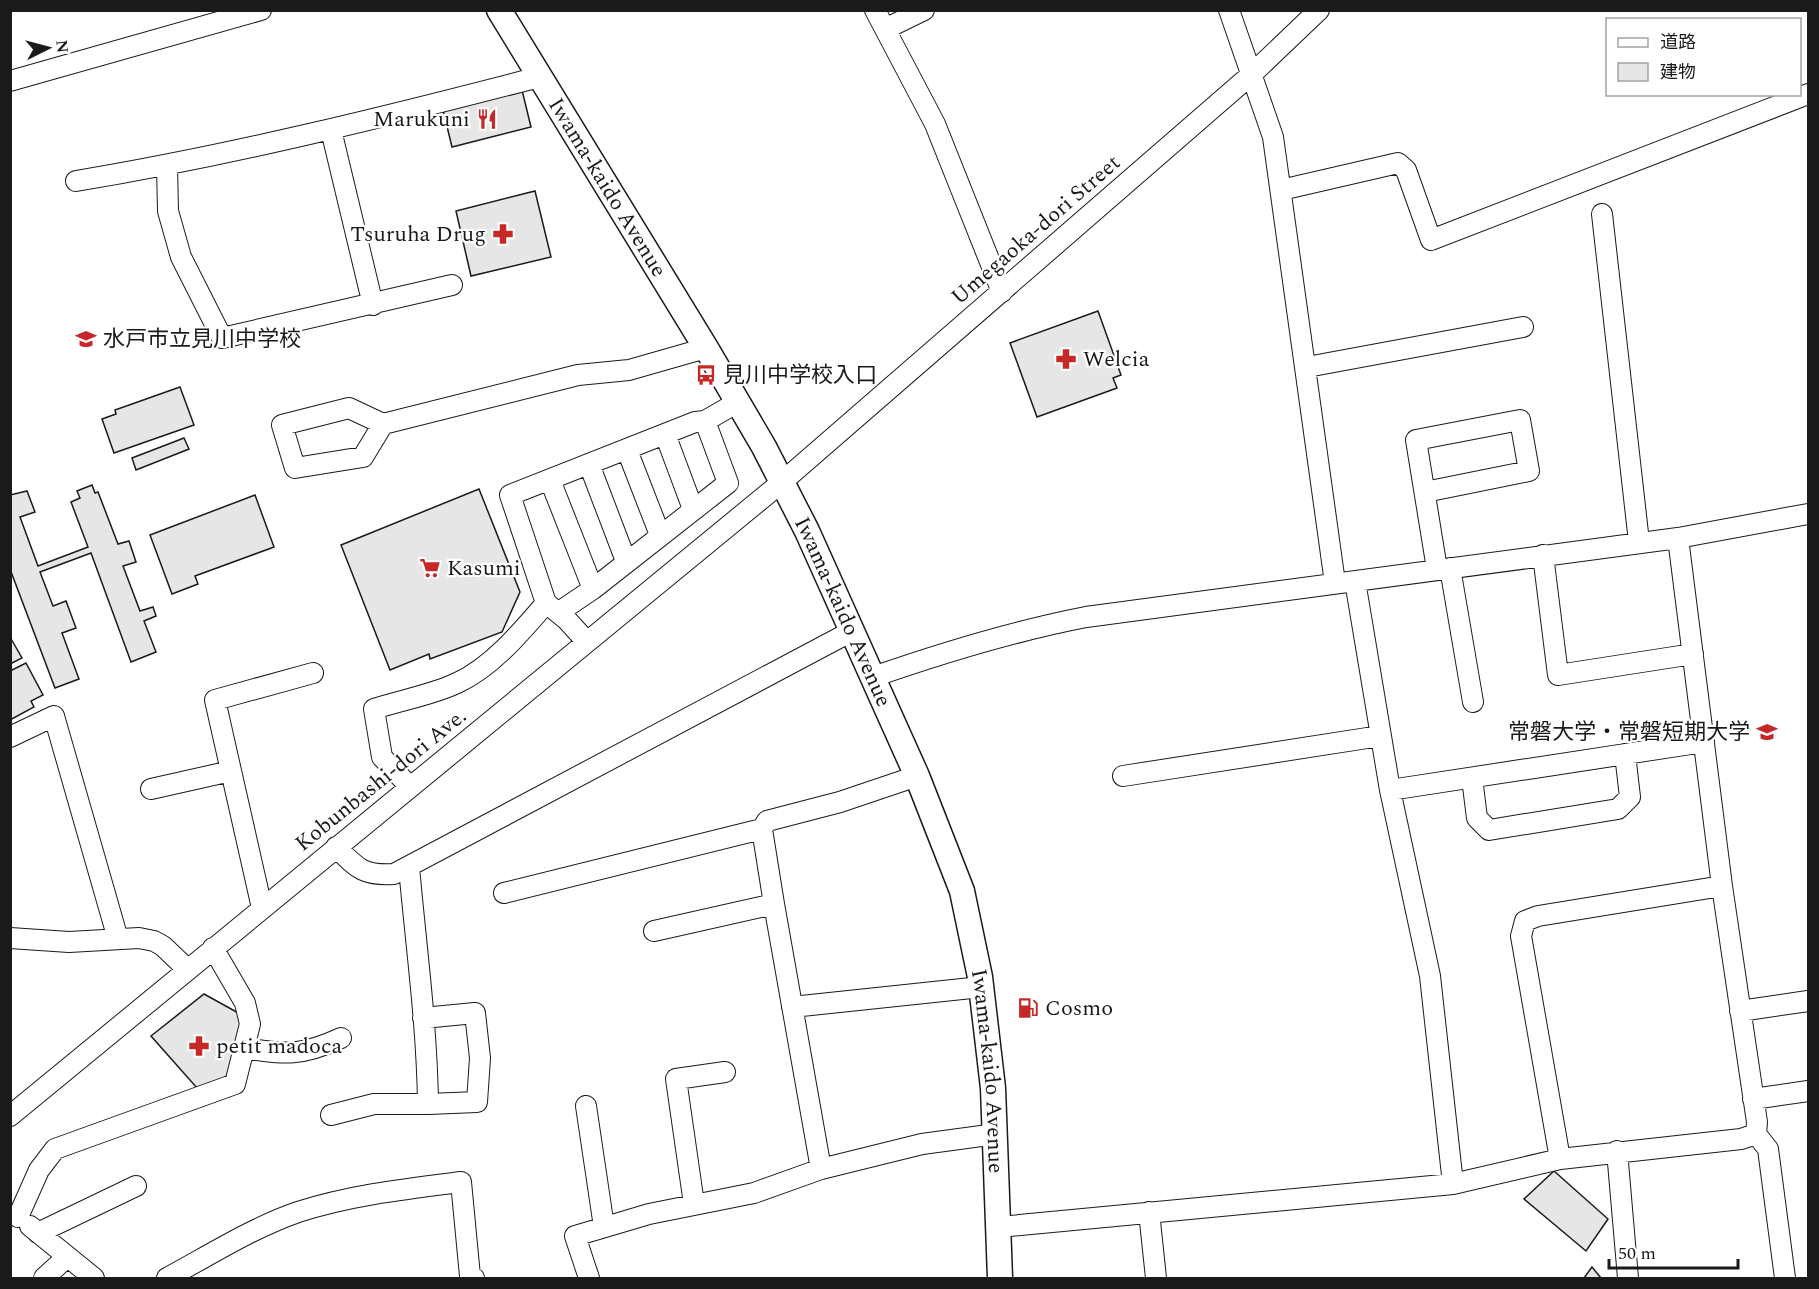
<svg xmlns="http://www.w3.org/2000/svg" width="1819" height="1289" font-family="Spectral,'Noto Sans JP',serif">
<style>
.building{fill:#e6e6e6;stroke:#1a1a1a;stroke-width:1.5}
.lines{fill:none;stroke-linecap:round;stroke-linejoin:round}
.minor-casing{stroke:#1a1a1a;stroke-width:22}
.major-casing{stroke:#1a1a1a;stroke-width:27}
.minor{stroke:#fff;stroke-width:20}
.major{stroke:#fff;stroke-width:24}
.labels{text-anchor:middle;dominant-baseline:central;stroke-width:4.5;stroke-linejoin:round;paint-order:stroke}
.poi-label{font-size:22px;fill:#1a1a1a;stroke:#fff;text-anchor:start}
.street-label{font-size:22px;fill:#1a1a1a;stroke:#fff}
</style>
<rect width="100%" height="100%" fill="#fff"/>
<path class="building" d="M522 90 531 127 452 147 443 110Z
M535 191 551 257 471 276 456 211Z
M1098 311 1121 375 1113 378 1117 388 1037 417 1010 343Z
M180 387 194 425 114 453 102 419 116 414 115 410Z
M184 438 189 449 136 470 132 458Z
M92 485 95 493 98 492 118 544 129 541 136 562 123 566 140 611 153 607 156 616 144 621 156 652 131 662 91 553 40 572 53 606 66 601 76 628 62 633 79 679 55 688 10 569V495L27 491 35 512 20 517 38 566 88 547 71 502 80 498 77 491Z
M479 489 520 592 502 632 430 659 429 654 390 670 341 545Z
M255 495 274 547 195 576 198 584 172 594 150 535Z
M10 637 22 658 10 664Z
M26 663 43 695 31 701 34 707 10 720V671Z
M204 994 242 1015 233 1070 223 1079 197 1088 151 1036Z
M1554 1171 1608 1219 1586 1251 1524 1199Z
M1592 1267 1601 1278H1584Z"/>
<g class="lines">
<g class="minor-casing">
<path id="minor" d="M875 10 935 124 1002 292
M1229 10 1273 137 1335 583
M885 29 924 10
M10 81 261 10
M331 130 373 305
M167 166 168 211 181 257 222 338 452 285
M76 181C232 155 385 117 539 77
M1281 190 1398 163 1406 170 1431 240 1808 94
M1602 214 1639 542
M1307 367 1523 327
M383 424 363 457 295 468 282 425 349 408 383 424 578 375 629 370 706 348
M665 434 693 509
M627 450 660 535
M589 464 626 561
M550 480 593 589
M1425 492 1529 471 1520 420 1416 440 1437 569
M1543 555 1558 675 1693 654
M1450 568 1473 702
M1355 581 1390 790 1430 976 1453 1184
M559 612 593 589 728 483 705 421
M587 642 567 620 546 603 510 495 695 422 705 421 738 402
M873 677C942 653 1014 631 1086 617L1678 538 1808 514
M10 737 54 716 118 939
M1123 776 1380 736
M1472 778 1477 818 1489 830 1618 809 1630 797 1625 754
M410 787 382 757 374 709C401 700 432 695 457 683 492 667 522 631 546 603
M151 789 231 771
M1390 790 1704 742
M762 829 774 904
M336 847C357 868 363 876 394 874L852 631
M409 867C416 946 427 1025 428 1104L477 1102 480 1058 475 1013 423 1018
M504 893 762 829 767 821 840 802 917 776
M262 908 215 700 313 673
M654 931 774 904 821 1169
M10 938 69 942 139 938 154 941 163 946 187 969
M792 1007 981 987
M1740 1011 1808 1001
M244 1048C285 1055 302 1056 341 1038
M1753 1099 1808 1091
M586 1106 604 1227
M331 1115 374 1104H428
M10 1116 782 482 1253 73 1319 10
M1756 1134 1768 1149 1785 1278
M1617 1151 1628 1278
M1560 1159 1521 936 1525 921 1538 916 1722 886
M694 1204 676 1079 725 1072
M1149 1212 1156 1278
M18 1217 39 1170 55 1149 235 1084 250 1024 245 1003 213 948
M30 1226 94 1278
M999 1227 1453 1184 1560 1159 1741 1139 1756 1134 1757 1122 1722 886 1678 538
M38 1233 136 1186
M44 1278 66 1258
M167 1278C210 1255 252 1228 298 1212 351 1195 405 1189 461 1182L470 1276 474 1278
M589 1278 575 1236 649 1214 754 1193 821 1169 922 1144 996 1134"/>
</g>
<g class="major-casing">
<g id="major">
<path id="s1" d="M499 10 706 348 764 447 807 531 917 776 962 891 980 977 993 1088 1000 1278"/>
</g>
</g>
<use href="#minor" class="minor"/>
<use href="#major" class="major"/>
</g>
<defs>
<g id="restaurant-bare" transform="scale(1.62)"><path d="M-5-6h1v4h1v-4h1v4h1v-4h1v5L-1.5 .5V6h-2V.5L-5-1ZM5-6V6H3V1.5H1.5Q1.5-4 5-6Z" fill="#c62828" stroke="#fff" stroke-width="2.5" paint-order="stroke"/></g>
<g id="pharmacy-bare" transform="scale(1.62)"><path d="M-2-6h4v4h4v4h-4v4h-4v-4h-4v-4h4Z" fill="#c62828" stroke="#fff" stroke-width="2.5" paint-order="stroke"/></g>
<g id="school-bare" transform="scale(1.62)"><path d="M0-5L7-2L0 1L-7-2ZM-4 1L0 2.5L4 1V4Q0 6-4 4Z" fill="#c62828" stroke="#fff" stroke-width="2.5" paint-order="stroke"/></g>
<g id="bus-bare" transform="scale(1.62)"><path d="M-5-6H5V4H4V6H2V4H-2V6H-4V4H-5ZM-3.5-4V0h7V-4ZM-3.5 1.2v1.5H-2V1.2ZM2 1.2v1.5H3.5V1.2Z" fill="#c62828" stroke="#fff" stroke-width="2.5" paint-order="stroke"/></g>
<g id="supermarket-bare" transform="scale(1.62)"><path d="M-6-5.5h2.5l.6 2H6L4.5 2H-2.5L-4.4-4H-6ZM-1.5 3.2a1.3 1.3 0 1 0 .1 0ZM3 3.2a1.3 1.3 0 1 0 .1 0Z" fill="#c62828" stroke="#fff" stroke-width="2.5" paint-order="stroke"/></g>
<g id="university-bare" transform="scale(1.62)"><path d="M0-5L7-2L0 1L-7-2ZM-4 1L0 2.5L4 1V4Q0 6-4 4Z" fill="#c62828" stroke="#fff" stroke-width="2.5" paint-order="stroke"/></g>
<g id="fuel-bare" transform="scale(1.62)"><path d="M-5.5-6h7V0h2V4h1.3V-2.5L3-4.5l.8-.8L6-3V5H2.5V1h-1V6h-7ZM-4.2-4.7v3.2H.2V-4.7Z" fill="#c62828" stroke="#fff" stroke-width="2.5" paint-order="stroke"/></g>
</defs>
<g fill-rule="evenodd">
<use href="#restaurant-bare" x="487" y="119"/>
<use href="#pharmacy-bare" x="503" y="234"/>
<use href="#school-bare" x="86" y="339"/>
<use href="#pharmacy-bare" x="1066" y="359"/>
<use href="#bus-bare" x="706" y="375"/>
<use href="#supermarket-bare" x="430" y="568"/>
<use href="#university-bare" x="1767" y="732"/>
<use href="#fuel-bare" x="1028" y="1008"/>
<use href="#pharmacy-bare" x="199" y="1046"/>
</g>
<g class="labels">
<g class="poi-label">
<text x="470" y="119" text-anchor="end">Marukuni</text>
<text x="486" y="234" text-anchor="end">Tsuruha Drug</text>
<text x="103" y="339">水戸市立見川中学校</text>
<text x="1083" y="359">Welcia</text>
<text x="723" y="375">見川中学校入口</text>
<text x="447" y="568">Kasumi</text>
<text x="1750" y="732" text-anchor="end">常磐大学・常磐短期大学</text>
<text x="1045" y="1008">Cosmo</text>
<text x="216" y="1046">petit madoca</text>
</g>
<g class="street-label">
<text stroke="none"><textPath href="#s1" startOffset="208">Iwama-kaido Avenue</textPath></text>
<text transform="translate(1036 230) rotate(-41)">Umegaoka-dori Street</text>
<text stroke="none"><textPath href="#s1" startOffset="694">Iwama-kaido Avenue</textPath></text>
<text transform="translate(381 780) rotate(-39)">Kobunbashi-dori Ave.</text>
<text stroke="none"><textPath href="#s1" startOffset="1180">Iwama-kaido Avenue</textPath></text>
</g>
</g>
<rect width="1819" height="1289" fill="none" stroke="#1a1a1a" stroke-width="24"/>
<rect x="1606" y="18" width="195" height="78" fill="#ffffff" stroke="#a3a3a3" stroke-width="1.5"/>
<rect x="1618" y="38" width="30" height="9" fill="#ffffff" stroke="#a3a3a3" stroke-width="1.5"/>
<text x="1660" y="48" font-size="18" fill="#1a1a1a">道路</text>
<rect x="1618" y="63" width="30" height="18" fill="#e6e6e6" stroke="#a3a3a3" stroke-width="1.5"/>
<text x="1660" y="78" font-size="18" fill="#1a1a1a">建物</text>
<g transform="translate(48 48) rotate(84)" stroke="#ffffff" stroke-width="4.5" paint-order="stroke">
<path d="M0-4.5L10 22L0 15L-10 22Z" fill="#1a1a1a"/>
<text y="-9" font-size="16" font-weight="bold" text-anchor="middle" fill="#1a1a1a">N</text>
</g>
<path d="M1609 1259v9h129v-9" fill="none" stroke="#1a1a1a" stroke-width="3"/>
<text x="1618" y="1259" font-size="18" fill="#1a1a1a" stroke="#ffffff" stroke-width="4.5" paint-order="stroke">50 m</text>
</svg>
